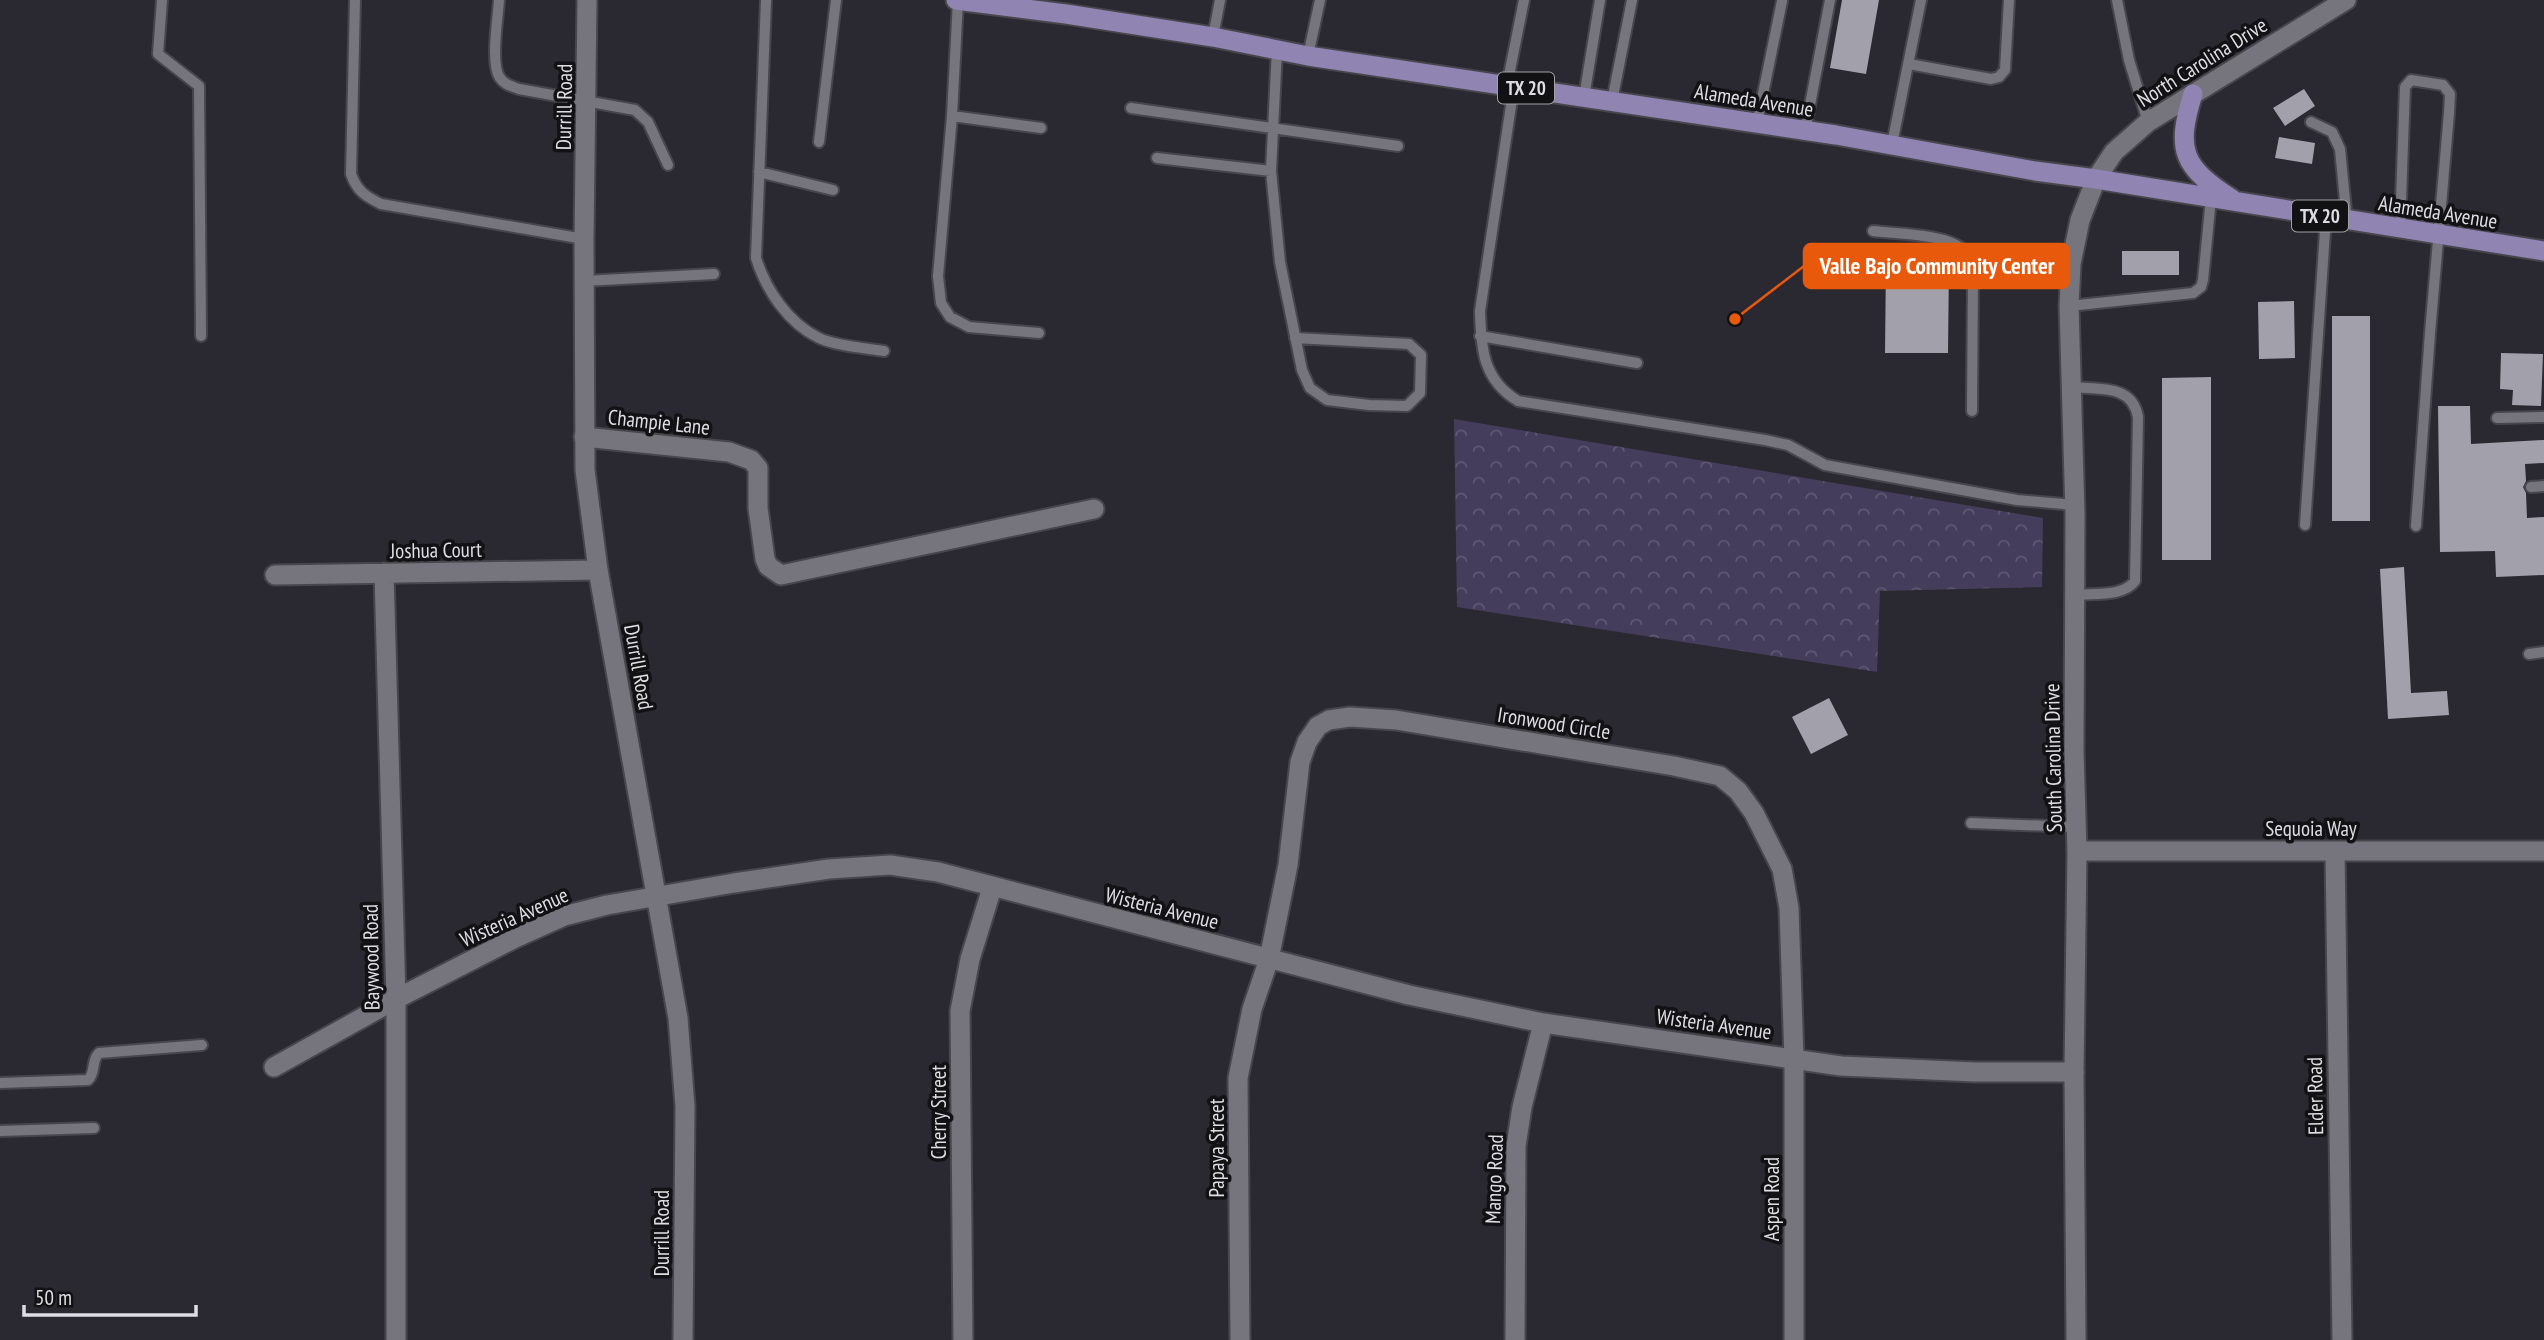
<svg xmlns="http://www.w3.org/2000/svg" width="2544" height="1340" font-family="'PT Sans Narrow',sans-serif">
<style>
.park{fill:url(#park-crowns)}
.building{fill:#a2a0aa}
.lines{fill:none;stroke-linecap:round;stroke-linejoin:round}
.service-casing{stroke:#48464d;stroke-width:14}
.minor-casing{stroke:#48464d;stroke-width:23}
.tertiary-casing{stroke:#48464d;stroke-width:23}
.secondary-casing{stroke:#48464d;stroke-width:23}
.primary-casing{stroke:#48464d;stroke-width:23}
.service{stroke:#76747d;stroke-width:10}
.minor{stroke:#76747d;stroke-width:19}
.tertiary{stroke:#76747d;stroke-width:19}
.secondary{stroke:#76747d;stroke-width:19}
.primary{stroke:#9084b2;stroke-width:19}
.labels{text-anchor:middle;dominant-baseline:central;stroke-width:7;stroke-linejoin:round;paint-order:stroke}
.shield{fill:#121215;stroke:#a1a0a5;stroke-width:2}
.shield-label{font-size:19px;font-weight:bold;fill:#dedde3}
.street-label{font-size:21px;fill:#dedde3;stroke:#121215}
.leader{fill:none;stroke:#e8590c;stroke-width:2.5}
.callout-dot{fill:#e8590c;stroke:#121215;stroke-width:2.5}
.callout{fill:#e8590c;stroke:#e8590c;stroke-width:2.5}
.callout-label{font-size:23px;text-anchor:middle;font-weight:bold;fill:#fff}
</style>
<defs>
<pattern id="park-crowns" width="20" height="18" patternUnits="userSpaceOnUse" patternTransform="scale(1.75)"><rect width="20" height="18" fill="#453d5c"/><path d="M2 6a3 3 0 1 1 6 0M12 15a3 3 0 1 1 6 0" fill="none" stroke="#5f5973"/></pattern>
</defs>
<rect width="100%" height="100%" fill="#2a2830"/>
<path class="park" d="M1454 419 2043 518 2042 587 1880 591 1877 672 1457 607Z"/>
<path class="building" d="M1842 0H1879L1866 74 1830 68Z
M2304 89 2315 106 2285 126 2273 108Z
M2279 137 2315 143 2312 164 2275 158Z
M2122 251H2179V275H2122Z
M1886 261 1949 262 1948 353H1885Z
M2294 301 2295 358 2259 359 2258 302Z
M2332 316H2370V521H2332Z
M2501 353 2543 354 2541 406 2512 405 2513 390 2500 389Z
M2211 377V560H2162V378Z
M2438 406H2470L2471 444 2544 440V463L2525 464 2526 481 2523 487 2526 493 2527 518 2544 517V575L2496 577 2495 551 2440 552Z
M2404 567 2411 693 2447 691 2449 715 2388 719 2380 569Z
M1829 698 1848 735 1811 754 1792 717Z"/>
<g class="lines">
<g class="service-casing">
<path id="service" d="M162 0 158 54 199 86 201 336
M355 0 351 174C357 191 365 196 381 204L584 239
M499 0C498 18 490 64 500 78 505 85 511 86 519 89L635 110 648 122 668 165
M766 0 756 258C766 290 788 323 819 338 836 346 865 348 884 351
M958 0 952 116 938 276 941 303 950 317 969 327 1039 333
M2117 0 2129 60 2148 122
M1213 37 1220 0
M1277 49 1271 171 1280 262 1302 370 1310 388 1327 400 1369 405 1407 406 1420 393 1421 355 1409 344 1295 338
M1308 56 1320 0
M1909 64 1991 79 1999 77 2005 70 2009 0
M1507 85 1524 0
M1514 86 1480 311C1481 349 1483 380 1518 401L1765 440 1788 445 1825 465 2017 500 2075 505
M1584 97 1600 0
M1612 101 1632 0
M1131 108 1398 146
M952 116 1041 128
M2311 122 2332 132 2340 149 2347 221
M1757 123 1782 1
M1805 131 1830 0
M819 142 836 0
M1892 144 1921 0
M1157 158 1271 171
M759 172 833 190
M2400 229 2405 87 2411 80 2443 85 2450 94 2449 113 2430 333 2416 526
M1873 231C1896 234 1944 234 1961 248 1970 255 1970 264 1973 274L1972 411
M584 281 714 274
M2069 306 2193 293 2201 287 2203 280 2211 198
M1480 336 1637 363
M2073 387C2100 390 2132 384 2138 417L2135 581C2123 597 2094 593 2075 595
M2497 418 2544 417
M2531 487 2544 486
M2305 525 2326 217
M2529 654 2544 652
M1971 823 2076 827
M0 1083 88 1080C96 1073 91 1060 99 1053L202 1045
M0 1131 94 1128"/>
</g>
<g class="minor-casing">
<path id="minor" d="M584 437 729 452 751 460 758 468V508L765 559 768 566 781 575 1094 509
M384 573 396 999V1340
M275 575 598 570
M2077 851H2544
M2335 851 2342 1340
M274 1067 396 999 515 938 564 916 607 905 734 883 829 869 890 865 938 872 1409 995 1543 1023 1841 1066 1975 1072H2074
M963 1340 960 1011 970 959 992 888
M1240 1340 1238 1078 1252 1009 1269 959 1288 865 1300 762 1307 742 1318 726 1329 720 1350 717 1396 720 1674 766 1720 776 1738 791 1754 813 1782 869 1789 908 1794 1059V1340
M1515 1340 1516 1146 1522 1107 1543 1023"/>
</g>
<g class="tertiary-casing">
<path id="tertiary" d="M587 0 584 239 585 470 598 570 678 1018 685 1106 683 1340
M2076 1340 2074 1072 2077 851 2074 751 2075 514 2069 306 2071 264 2080 220 2096 179"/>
</g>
<g class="secondary-casing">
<path id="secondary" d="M2096 179 2114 152 2148 122 2346 0"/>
</g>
<g class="primary-casing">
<path id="primary" d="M956 0 1066 14 1213 37 1308 56 1836 135 2035 171 2096 179 2544 251
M2193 94C2175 151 2183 167 2232 199"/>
</g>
<use href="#service" class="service"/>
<use href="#minor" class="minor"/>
<use href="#tertiary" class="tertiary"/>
<use href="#secondary" class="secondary"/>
<use href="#primary" class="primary"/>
</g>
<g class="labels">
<g class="shield">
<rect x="1498" y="72.5" width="56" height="31" rx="5"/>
<rect x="2292" y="200.5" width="56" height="31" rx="5"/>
</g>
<g class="shield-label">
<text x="1526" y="88">TX 20</text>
<text x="2320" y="216">TX 20</text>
</g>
<g class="street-label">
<text transform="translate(2202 62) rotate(-32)">North Carolina Drive</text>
<text transform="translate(1754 100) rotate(9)">Alameda Avenue</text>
<text transform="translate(564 107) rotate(-89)">Durrill Road</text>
<text transform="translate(2438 212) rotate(9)">Alameda Avenue</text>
<text transform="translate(659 422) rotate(6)">Champie Lane</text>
<text transform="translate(436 550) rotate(-1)">Joshua Court</text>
<text transform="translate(639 667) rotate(80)">Durrill Road</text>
<text transform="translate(1554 723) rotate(9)">Ironwood Circle</text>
<text transform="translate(2053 758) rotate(-91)">South Carolina Drive</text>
<text x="2311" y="828">Sequoia Way</text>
<text transform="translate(1162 908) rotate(14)">Wisteria Avenue</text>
<text transform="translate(514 917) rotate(-24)">Wisteria Avenue</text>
<text transform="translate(371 957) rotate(-91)">Baywood Road</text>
<text transform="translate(1714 1024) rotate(8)">Wisteria Avenue</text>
<text transform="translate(2315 1096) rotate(-91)">Elder Road</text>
<text transform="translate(938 1112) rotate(-90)">Cherry Street</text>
<text transform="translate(1216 1148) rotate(-90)">Papaya Street</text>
<text transform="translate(1494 1179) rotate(-88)">Mango Road</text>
<text transform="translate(1771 1199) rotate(-90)">Aspen Road</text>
<text transform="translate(661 1233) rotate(-90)">Durrill Road</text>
</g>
</g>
<path class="leader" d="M1735 319L1804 266"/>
<circle class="callout-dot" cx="1735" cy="319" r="7"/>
<rect class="callout" x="1804" y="244" width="265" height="44" rx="7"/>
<g class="callout-label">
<text x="1937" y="274">Valle Bajo Community Center</text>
</g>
<path d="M24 1305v10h172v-10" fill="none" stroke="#dedde3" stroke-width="3.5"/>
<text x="35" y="1305" font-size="21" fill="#dedde3" stroke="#121215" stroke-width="5" paint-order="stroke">50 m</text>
</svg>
